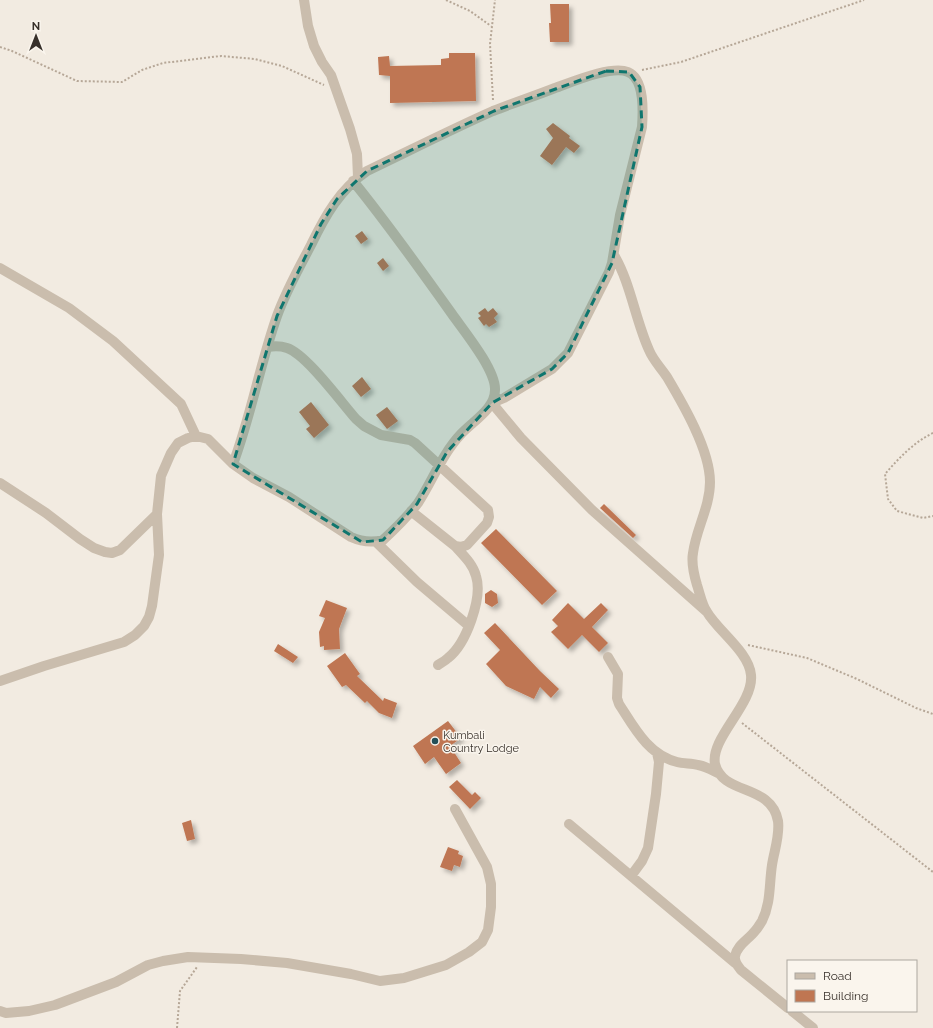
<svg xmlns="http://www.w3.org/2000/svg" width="933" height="1028" font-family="Raleway,sans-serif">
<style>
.building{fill:#bf7652;filter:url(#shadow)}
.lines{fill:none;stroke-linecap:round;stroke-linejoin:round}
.path{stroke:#b6a797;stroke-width:2;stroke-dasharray:2 2;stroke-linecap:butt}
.minor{stroke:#cabdad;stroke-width:10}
.marked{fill:#0f766e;fill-opacity:0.2;stroke:#0f766e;stroke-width:3;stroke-dasharray:8 5;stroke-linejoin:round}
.poi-dot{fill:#234f58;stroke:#faf5ed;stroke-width:1.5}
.labels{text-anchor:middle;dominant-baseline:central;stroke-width:3;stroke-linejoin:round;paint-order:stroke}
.poi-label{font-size:11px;fill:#38312b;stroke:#faf5ed;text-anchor:start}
</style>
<defs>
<filter id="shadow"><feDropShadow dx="3.5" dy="3.5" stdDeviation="2" flood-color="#0004"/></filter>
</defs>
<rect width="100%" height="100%" fill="#f2ebe1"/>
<path class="building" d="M550 4H569V42H550L549 23H551Z
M449 53H475L476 101 390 103V76L379 75 378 57 389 56 390 66 441 65V59L449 58Z
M553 123 570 136 569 138 580 146 574 153 566 147 552 165 540 156 553 138 546 129Z
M362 231 368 239 361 244 355 236Z
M383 258 389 266 383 271 377 263Z
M485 308 488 312 493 308 498 314 494 318 497 322 489 327 486 324 484 326 478 318 481 316 478 313Z
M362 377 371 389 361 397 352 386Z
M311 402 329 425 314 438 306 429 310 426 299 412Z
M387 407 398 421 387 429 376 415Z
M604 504 636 535 633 538 600 508Z
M496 529 557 591 542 605 481 543Z
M491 590 497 594 498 603 492 607 485 603V594Z
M326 600 347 608 339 629 340 649 324 650V646L320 647 319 632 325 618 319 616Z
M568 603 584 619 601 603 608 610 592 627 608 643 599 652 582 635 568 649 551 632 558 626 552 620Z
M495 623 540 671 559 689 551 698 540 687 534 699 506 686 486 664 500 650 484 633Z
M278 644 298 657 293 663 274 651Z
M345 653 360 674 357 676 383 701 384 698 397 703 392 718 379 713 367 701 365 703 346 685 342 687 327 666Z
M448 721 461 738 450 746 461 763 446 774 434 757 425 764 413 746Z
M457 780 472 795 475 792 481 798 470 809 449 787Z
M191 820 195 839 187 841 182 823Z
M448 847 459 851 458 854 463 856 460 867 454 865 452 871 440 867Z"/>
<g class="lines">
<path class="path" d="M446 0 470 11 491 26
M0 47 12 51 77 81 122 82 142 70 163 63 221 56 255 59 282 66 324 85
M642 70 681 62 864 0
M493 100 490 44 495 0
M933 433C914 442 899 458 885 474L888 499 897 511 923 518 933 516
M748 645 807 658 857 679 916 708 933 714
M742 723 933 872
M177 1028 180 991 197 967"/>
<path class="minor" d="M304 0 308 26 314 46 322 62 331 75 350 129 357 154 358 177
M614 255C631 284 635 319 649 350 653 360 661 368 667 377 683 404 710 450 710 482 710 507 696 529 693 553 691 564 694 575 697 585 700 594 702 605 707 612 718 631 749 652 751 675 754 704 710 738 715 764 723 796 771 783 778 821 780 836 774 851 772 865 769 885 771 903 762 921 760 924 758 928 755 931 749 939 737 945 735 956 734 962 738 966 741 970L788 1008
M0 268 69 308 113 341 181 404 196 436
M268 347C274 346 281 346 287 348 306 354 341 402 356 419L364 426 381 435 410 440 415 443 488 510 489 517 487 523 467 545 461 547 455 546 411 511
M233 464C251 416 260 364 277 316 286 291 299 268 311 245 325 216 340 189 367 171 409 151 450 130 493 111 513 103 535 96 555 88 572 82 612 65 628 72 645 79 643 113 642 127L620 215 612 263 609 272 568 353 552 369 504 398 492 403 521 438 592 510 707 612
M0 483 46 513 80 539 94 548 105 552 112 553 120 550 157 514
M376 542 417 582 469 626
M608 657 618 674 617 698 619 704C634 727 648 755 677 762 684 764 691 763 698 765 705 766 712 770 718 773
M438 665C441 663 445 661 448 658 466 644 483 598 476 576 473 564 463 555 455 546
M0 681 44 666 124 642 135 635 144 626 149 617 152 606 159 555 157 514 161 476 171 453 178 443 188 438 196 436 208 439 233 464 253 478 289 497 351 537C362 542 371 543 383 540 395 529 408 516 418 503 433 480 442 454 461 434 473 421 495 409 495 390 496 370 464 331 452 314 420 269 388 224 353 181
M569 824 735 963
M631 876 642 861 648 848 656 794 659 762 657 753
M0 1011 6 1013 29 1011 55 1005 116 982 148 965 163 961 188 957 241 959 287 963 351 974 380 981 404 978 446 965 469 952 482 942 488 930 491 907V884L487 867 455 809
M792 1011 813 1028"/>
</g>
<path class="marked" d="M606 71 629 72 640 87 642 127 612 263 568 353 552 369 492 403 447 452 417 504 383 540 362 542 233 464 277 316 321 224 337 199 367 171 494 111Z"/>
<circle class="poi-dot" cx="435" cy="741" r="4"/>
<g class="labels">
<g class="poi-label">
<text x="443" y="735">Kumbali<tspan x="443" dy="13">Country Lodge</tspan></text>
</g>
</g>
<rect x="787" y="960" width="130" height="52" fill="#faf5ed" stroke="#aca79f"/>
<rect x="795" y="973" width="20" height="6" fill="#cabdad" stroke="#aca79f"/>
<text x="823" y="980" font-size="12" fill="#38312b">Road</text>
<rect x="795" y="990" width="20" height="12" fill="#bf7652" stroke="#aca79f"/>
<text x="823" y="1000" font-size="12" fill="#38312b">Building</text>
<g transform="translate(36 36)" stroke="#faf5ed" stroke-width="3" paint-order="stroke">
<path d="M0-3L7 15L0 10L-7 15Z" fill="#38312b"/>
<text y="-6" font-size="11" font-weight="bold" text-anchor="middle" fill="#38312b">N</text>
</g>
</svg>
